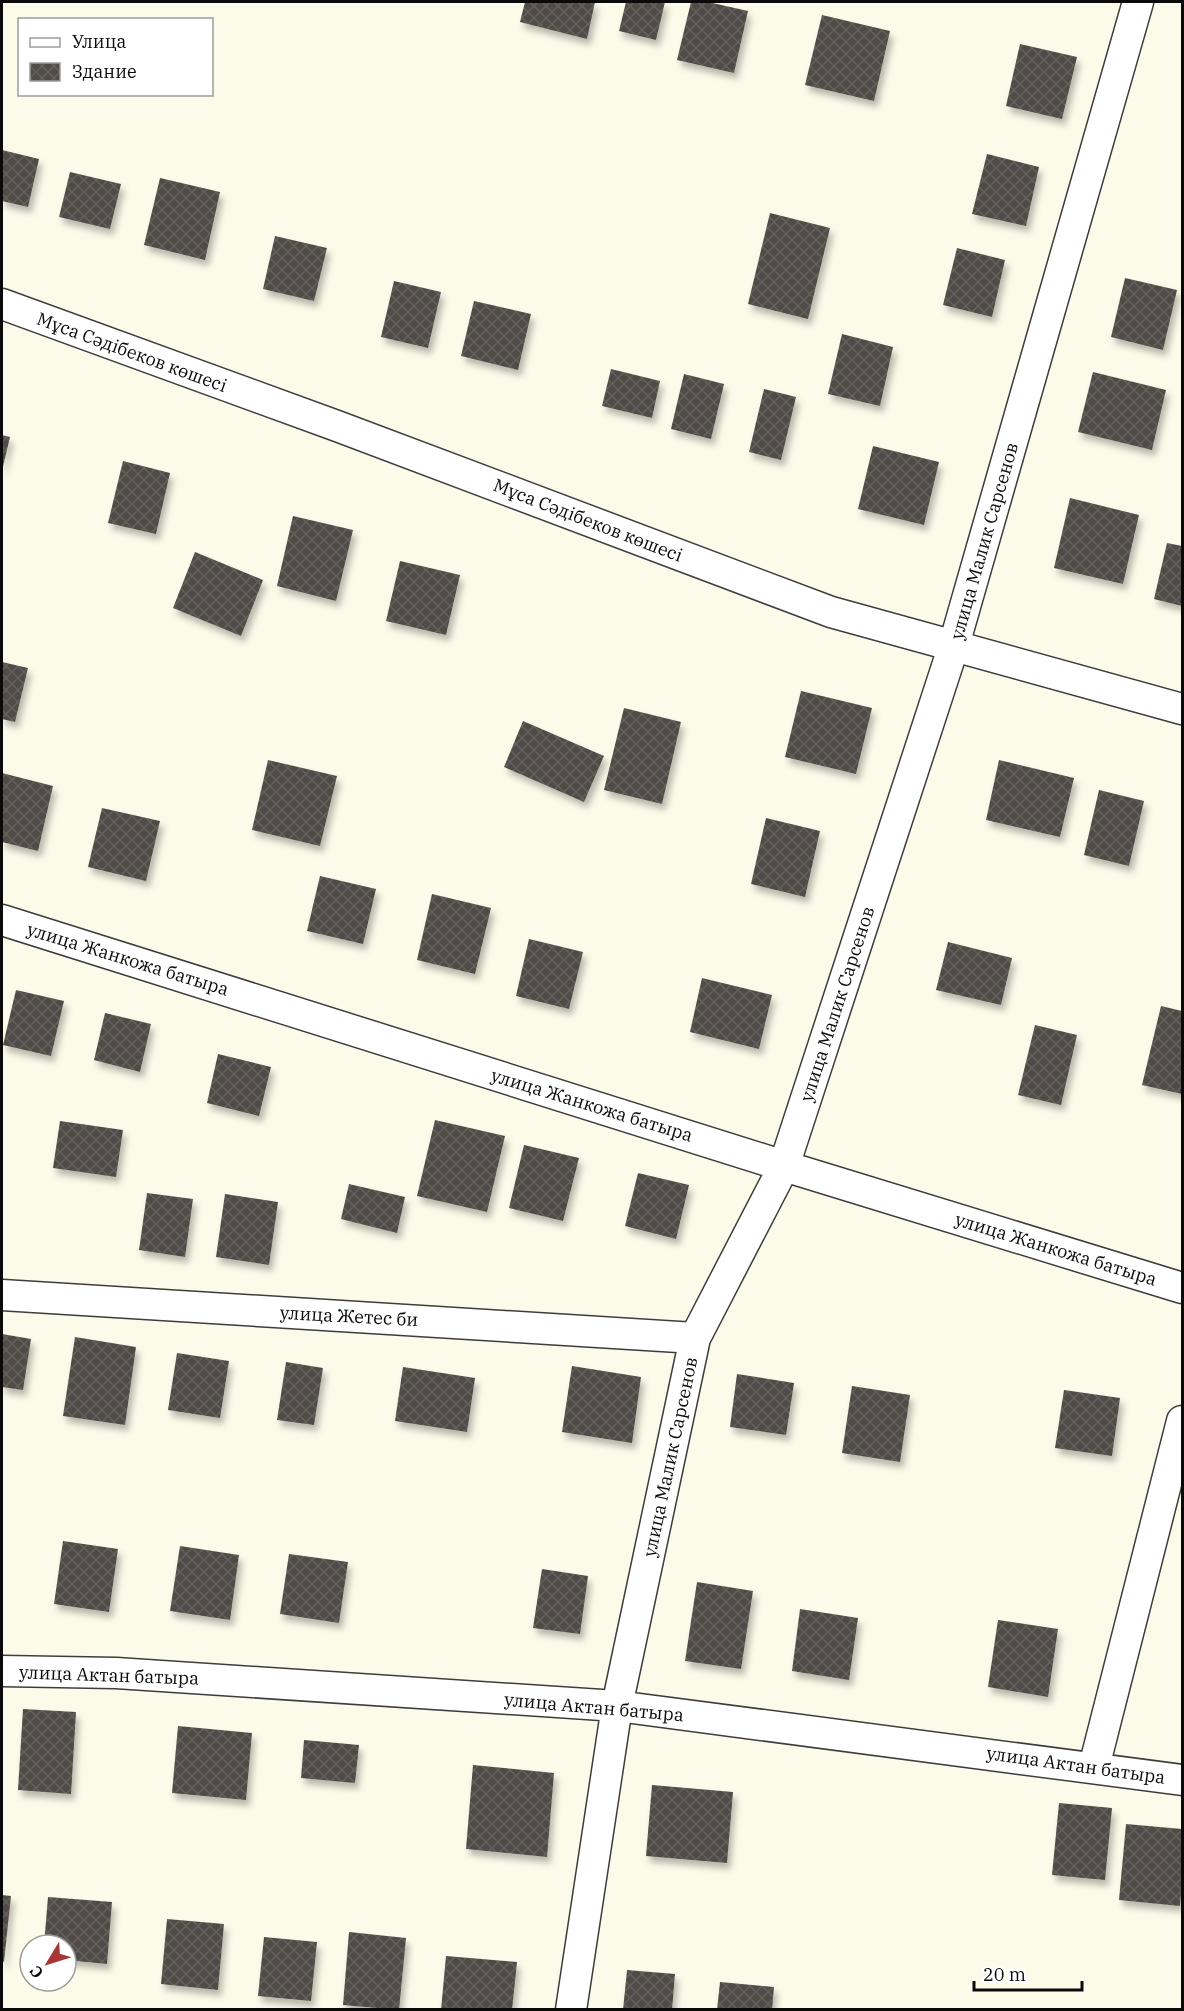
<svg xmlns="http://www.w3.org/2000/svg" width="1184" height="2011" font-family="'IBM Plex Serif',serif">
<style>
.building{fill:url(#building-cross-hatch);filter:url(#shadow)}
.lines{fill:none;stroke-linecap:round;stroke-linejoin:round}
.minor-casing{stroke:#3d3d3d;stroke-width:33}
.minor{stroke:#fff;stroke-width:30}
.labels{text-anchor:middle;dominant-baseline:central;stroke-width:6;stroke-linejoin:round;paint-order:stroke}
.street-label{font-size:18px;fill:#0a0a0a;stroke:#fff}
</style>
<defs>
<pattern id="building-cross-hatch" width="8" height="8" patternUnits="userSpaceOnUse" patternTransform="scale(1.5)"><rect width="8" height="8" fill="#514c47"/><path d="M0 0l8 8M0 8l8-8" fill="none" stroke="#65615d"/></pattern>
<filter id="shadow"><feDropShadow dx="3.5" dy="6" stdDeviation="3" flood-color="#0004"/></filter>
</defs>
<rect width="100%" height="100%" fill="#fcfae9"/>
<path class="building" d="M525 2H595L587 39 520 22Z
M626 2H665L656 40 619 31Z
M691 2H708L748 11 734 73 677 60Z
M822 15 890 31 874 101 805 85Z
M1020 44 1077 57 1062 119 1006 106Z
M2 150 39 159 28 207 2 201Z
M987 154 1039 167 1026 226 972 214Z
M70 172 121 184 110 229 59 217Z
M160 178 220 192 205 260 144 245Z
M770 213 830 228 808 319 748 304Z
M275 236 327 248 314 301 263 289Z
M957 248 1005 260 992 317 943 305Z
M1125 278 1177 290 1163 350 1111 337Z
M394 281 441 292 428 348 381 337Z
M474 301 531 314 518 370 461 356Z
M842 334 893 347 880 406 828 394Z
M611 369 660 381 652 418 602 406Z
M1093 372 1166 390 1152 450 1078 432Z
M684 374 724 384 711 439 671 429Z
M764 389 796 397 781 460 749 452Z
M2 435 10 437 2 471Z
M873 446 939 462 924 525 858 509Z
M123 461 170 473 156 534 108 523Z
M1070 498 1139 515 1123 584 1054 568Z
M293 516 353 530 336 601 277 586Z
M1167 543 1182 546V606L1154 599Z
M195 552 263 580 241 636 173 608Z
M400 561 460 575 446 635 386 621Z
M2 662 28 668 15 722 2 719Z
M801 691 872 708 856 774 785 757Z
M624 708 681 722 662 804 604 790Z
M523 721 604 756 584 802 504 767Z
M268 760 337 776 320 846 252 830Z
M999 760 1074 778 1060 837 986 820Z
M2 773 53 786 38 851 2 842Z
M1099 790 1144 801 1129 866 1084 855Z
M102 808 160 821 146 881 88 867Z
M766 818 820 831 805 897 751 884Z
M320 876 376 889 363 944 307 931Z
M432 894 491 908 475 974 417 960Z
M529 939 583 952 569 1009 516 996Z
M948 942 1012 958 1001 1005 936 990Z
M702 978 772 995 759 1049 690 1032Z
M16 990 64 1001 51 1056 3 1045Z
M1161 1006 1182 1011V1094L1142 1085Z
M105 1013 151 1024 140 1072 94 1060Z
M1035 1025 1077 1035 1061 1105 1018 1095Z
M218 1054 271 1067 259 1116 207 1103Z
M435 1120 505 1136 487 1212 417 1196Z
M60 1121 123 1130 116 1177 53 1168Z
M524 1145 579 1158 563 1221 509 1208Z
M638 1173 689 1185 676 1239 625 1226Z
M349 1184 405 1197 397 1233 341 1219Z
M147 1193 193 1199 185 1257 139 1250Z
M225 1194 278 1202 269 1265 216 1257Z
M2 1334 31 1339 23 1390 2 1387Z
M75 1337 136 1347 125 1425 63 1416Z
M177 1353 229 1361 220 1418 168 1410Z
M286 1362 323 1368 314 1425 277 1420Z
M572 1366 641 1377 632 1443 562 1432Z
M403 1367 475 1378 467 1432 395 1421Z
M737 1374 794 1383 786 1435 730 1427Z
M852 1386 910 1395 900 1462 842 1453Z
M1064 1390 1120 1398 1112 1456 1055 1448Z
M63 1541 118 1549 109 1612 54 1604Z
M180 1546 239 1555 230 1620 170 1611Z
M289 1554 348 1562 339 1623 280 1614Z
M542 1569 588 1576 580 1634 533 1628Z
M697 1582 753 1591 741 1669 685 1661Z
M800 1609 858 1618 849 1680 792 1671Z
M998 1620 1058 1629 1048 1697 988 1687Z
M23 1709 76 1712 71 1794 18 1790Z
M178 1726 252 1733 246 1800 172 1793Z
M304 1740 359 1745 355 1783 301 1778Z
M473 1765 554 1773 547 1857 466 1849Z
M652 1785 733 1792 727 1863 646 1856Z
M1059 1803 1112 1808 1105 1880 1052 1875Z
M1126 1824 1182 1829V1879L1180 1906 1119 1900Z
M2 1895 11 1896 4 1962 2 1961Z
M48 1897 112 1902 107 1964 66 1960V1945H44Z
M167 1919 224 1924 218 1990 161 1984Z
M349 1932 406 1938 399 2010 343 2005Z
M264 1937 317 1942 311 2001 258 1996Z
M446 1956 517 1962 512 2010H441Z
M627 1970 675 1974 672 2010H623Z
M720 1982 774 1987 772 2010H717Z"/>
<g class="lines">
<g class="minor-casing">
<path id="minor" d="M2 304 337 426 831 612 1182 709
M2 920 784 1166 1182 1288
M2 1295 695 1338
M2 1671 116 1673 617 1706 1182 1780
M1094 1767 1182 1421
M571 2010 617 1706 695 1338 784 1166 954 645 1138 2"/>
</g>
<use href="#minor" class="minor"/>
</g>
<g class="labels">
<g class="street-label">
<text transform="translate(132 352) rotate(20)">Мұса Сәдібеков көшесі</text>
<text transform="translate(588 520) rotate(21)">Мұса Сәдібеков көшесі</text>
<text transform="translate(984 541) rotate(-74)">улица Малик Сарсенов</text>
<text transform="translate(128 959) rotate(17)">улица Жанкожа батыра</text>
<text transform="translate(837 1004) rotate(-72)">улица Малик Сарсенов</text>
<text transform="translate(592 1105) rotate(17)">улица Жанкожа батыра</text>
<text transform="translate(1056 1249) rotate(17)">улица Жанкожа батыра</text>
<text transform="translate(349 1316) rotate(3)">улица Жетес би</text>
<text transform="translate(670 1457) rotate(-78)">улица Малик Сарсенов</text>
<text transform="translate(109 1675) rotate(2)">улица Актан батыра</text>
<text transform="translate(594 1707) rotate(5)">улица Актан батыра</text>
<text transform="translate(1076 1765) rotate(8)">улица Актан батыра</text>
</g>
</g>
<rect width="1184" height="2011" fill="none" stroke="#0a0a0a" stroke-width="6"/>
<rect x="18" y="18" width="195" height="78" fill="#ffffff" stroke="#9d9d9d" stroke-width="1.5"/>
<rect x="30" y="38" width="30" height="9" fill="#ffffff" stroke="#9d9d9d" stroke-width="1.5"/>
<text x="72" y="48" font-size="18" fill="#0a0a0a">Улица</text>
<rect x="30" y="63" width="30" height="18" fill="url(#building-cross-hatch)" stroke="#9d9d9d" stroke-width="1.5"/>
<text x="72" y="78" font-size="18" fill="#0a0a0a">Здание</text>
<g transform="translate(48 1963) rotate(232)"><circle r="28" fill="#ffffff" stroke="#9d9d9d" stroke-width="1.5"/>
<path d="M0-4.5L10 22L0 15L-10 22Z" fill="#a73634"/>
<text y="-9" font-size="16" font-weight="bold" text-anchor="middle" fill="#0a0a0a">С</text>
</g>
<path d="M974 1981v9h108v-9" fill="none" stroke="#0a0a0a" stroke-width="3"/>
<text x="983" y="1981" font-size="18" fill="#0a0a0a" stroke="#ffffff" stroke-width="4.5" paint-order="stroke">20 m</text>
</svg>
